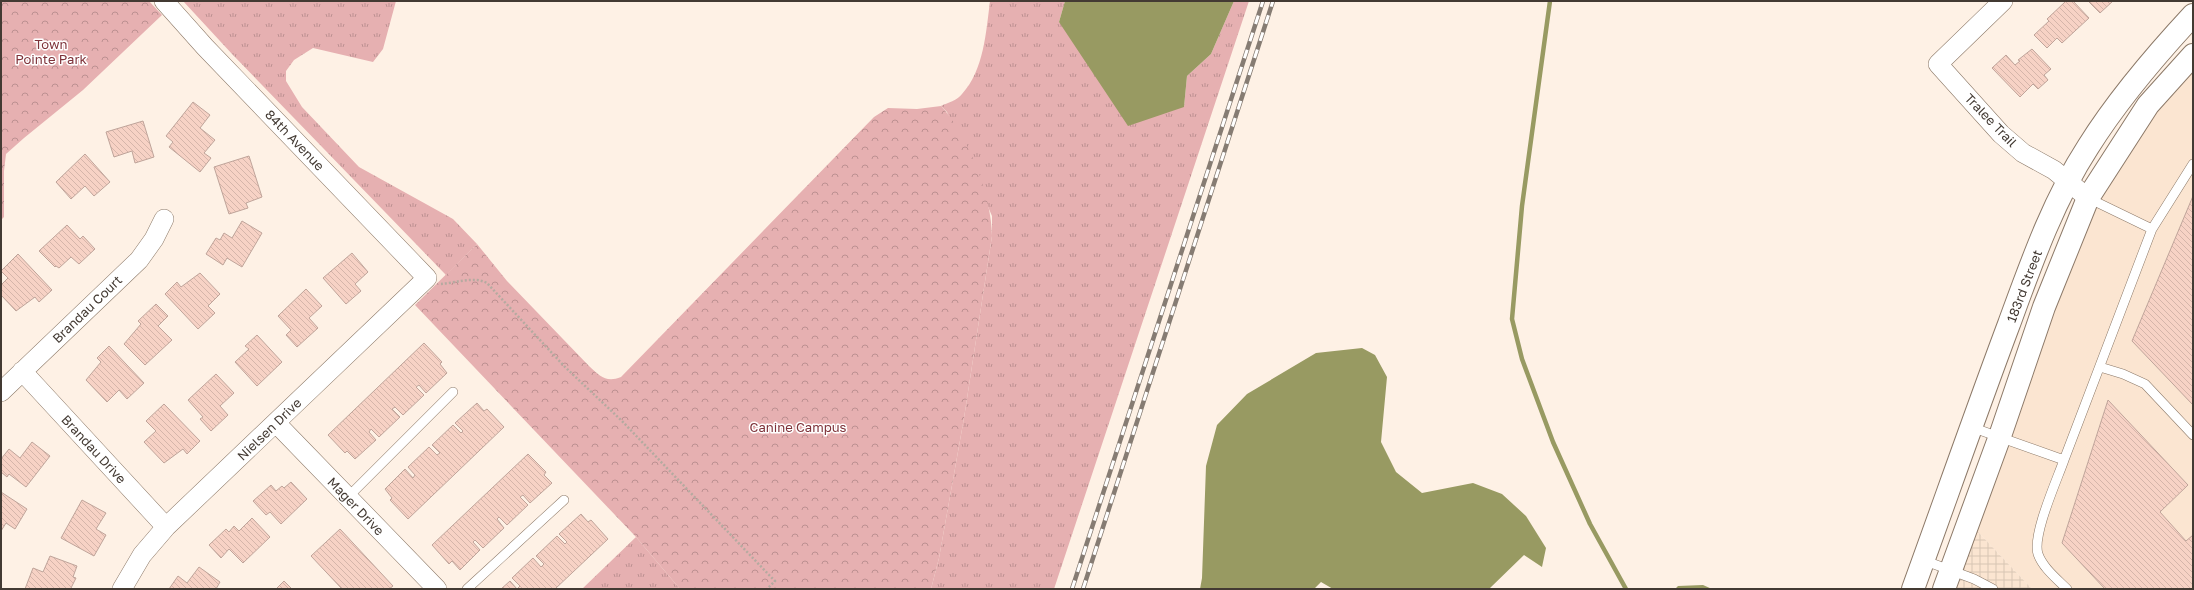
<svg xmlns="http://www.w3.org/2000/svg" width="2194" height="590" font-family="'Golos Text',sans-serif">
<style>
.built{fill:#fbe5d1}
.industrial{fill:url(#industrial-grid)}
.grass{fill:url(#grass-tufts)}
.park{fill:url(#park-crowns)}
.water{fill:#989a62}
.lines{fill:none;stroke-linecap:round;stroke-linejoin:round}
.stream{stroke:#989a62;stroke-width:4.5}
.building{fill:url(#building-back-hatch);stroke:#bfa49a}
.service-casing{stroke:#8c7968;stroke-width:10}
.minor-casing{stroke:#8c7968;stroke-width:20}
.tertiary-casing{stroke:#8c7968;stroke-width:24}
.path{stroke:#b5aaa0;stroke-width:2.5;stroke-dasharray:2 2;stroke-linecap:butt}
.service{stroke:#fff;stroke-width:9}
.minor{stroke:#fff;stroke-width:19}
.tertiary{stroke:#fff;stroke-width:22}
.rail-casing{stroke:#867c73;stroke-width:4.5}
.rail{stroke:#fff;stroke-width:3;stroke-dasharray:9;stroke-linecap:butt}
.labels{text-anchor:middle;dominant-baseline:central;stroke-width:3;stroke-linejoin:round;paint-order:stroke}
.park-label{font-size:13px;fill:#7e3239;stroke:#fff}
.street-label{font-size:13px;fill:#433a33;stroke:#fff}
</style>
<defs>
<pattern id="industrial-grid" width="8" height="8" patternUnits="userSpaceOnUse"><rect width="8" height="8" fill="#fbe5d1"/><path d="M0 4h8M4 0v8" fill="none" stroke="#d8c5b4"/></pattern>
<pattern id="grass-tufts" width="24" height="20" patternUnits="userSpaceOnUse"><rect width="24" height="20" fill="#e6b0b1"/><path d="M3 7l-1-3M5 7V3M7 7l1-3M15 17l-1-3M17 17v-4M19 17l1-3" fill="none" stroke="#bc9091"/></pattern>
<pattern id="park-crowns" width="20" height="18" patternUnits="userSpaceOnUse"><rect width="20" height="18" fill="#e6b0b1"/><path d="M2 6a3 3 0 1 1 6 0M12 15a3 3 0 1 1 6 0" fill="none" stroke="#bc9091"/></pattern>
<pattern id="building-back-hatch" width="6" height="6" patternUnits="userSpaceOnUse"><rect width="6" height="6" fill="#f7d2c5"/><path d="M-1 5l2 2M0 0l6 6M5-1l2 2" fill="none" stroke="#d5b5aa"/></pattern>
</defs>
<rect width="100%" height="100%" fill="#fef1e5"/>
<path class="built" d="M2193 49V589H2032L1964 517 2080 204Z"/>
<path class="industrial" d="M1964 517 2032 589H1938Z"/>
<path class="grass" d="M183 1H396L383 49 373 62 313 48 294 60 286 71V81L302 107 359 167 453 219 477 244 446 275 232 54Z
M990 1H1065L1059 22 1184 107 1187 76 1211 54 1234 1H1249L1054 589H931L939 558 964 418 992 236V216L947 112 941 106C947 103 958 100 962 94 984 70 986 32 990 1Z
M636 537 680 589H582Z"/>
<path class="park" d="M1 1H149L162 15 83 90 24 138 6 154 4 171V217L1 220Z
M941 106C968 135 992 197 992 236L964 418 939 558 931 589H680L636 537 415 305 477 244 507 281 589 366C600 376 606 383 621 377L874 117 888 108 917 109Z"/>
<path class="water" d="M1065 1H1234L1211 54 1187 76 1184 107 1128 126 1059 22Z
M1362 348 1375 355 1387 377 1381 442 1396 472 1422 493 1473 483 1502 494 1526 516 1546 548 1542 567 1524 555 1489 589H1333L1321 582 1314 589H1200L1202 578 1206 466 1217 425 1247 394 1316 353Z
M1703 585 1712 589H1675L1678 586Z"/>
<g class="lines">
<path class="stream" d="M1550 1 1522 206 1512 319 1522 359 1553 442 1590 524 1626 589"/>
</g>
<path class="building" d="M2066 1H2073L2089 18 2062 43 2057 38 2047 48 2034 35 2049 21 2047 19Z
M2088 1H2113L2100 13Z
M2032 49 2051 69 2044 75 2048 80 2038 89 2033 84 2020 97 1992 68 2006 55 2015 65 2020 61 2018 60Z
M193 102 210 115 200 128 215 140 204 153 211 158 200 172 169 147 173 142 166 136Z
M143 121 154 157 135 163 132 151 114 157 106 132Z
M85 154 110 182 94 196 85 186 71 199 56 182Z
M249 156 262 197 246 203 248 208 229 214 214 167Z
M2193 196V405L2132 341Z
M242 221 262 233 242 267 227 258 223 265 206 254 216 238 220 240 224 233 232 238Z
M67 225 80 239 83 236 95 249 79 264 71 257 59 268 56 266 55 267 39 251Z
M352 253 368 272 355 284 361 291 346 304 323 278Z
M18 254 52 290 39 302 35 297 16 311 1 295V285L8 278 1 271Z
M200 273 220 294 208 306 215 313 198 329 165 294 177 282 181 287Z
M306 289 322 306 309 318 318 328 297 347 286 335 291 330 278 316Z
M156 304 168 316 158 326 172 340 145 365 124 344 141 324 138 321Z
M257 335 282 362 257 386 235 362 249 349 245 346Z
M424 343 442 362 440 364 447 373 426 393 419 385 416 387 424 395 403 415 395 407 392 409 400 417 379 437 371 429 369 432 376 440 355 459 347 451 345 453 328 435Z
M109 346 144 383 127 399 119 390 107 402 86 380 101 362 97 358Z
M216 374 234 393 220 406 228 415 211 431 200 419 203 417 188 400Z
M2108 400 2188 485 2160 512 2186 541 2193 535V589H2105L2062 543Z
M477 403 484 411 487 409 504 427 408 519 390 500 392 498 385 489 405 469 413 478 415 475 408 467 429 447 437 455 440 453 432 445 453 425 461 433 463 431 455 423Z
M164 404 200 441 187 454 183 449 164 463 144 442 156 431 146 421Z
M32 442 50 456 26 487 9 474 7 477 1 472V459L9 449 20 458Z
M528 454 546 472 544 475 552 483 530 503 523 495 520 497 528 505 507 525 499 517 497 519 504 528 483 548 475 540 473 542 480 550 460 570 452 561 449 564 432 545Z
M291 482 307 499 281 524 270 512 266 515 253 501 271 485 276 491 282 486 284 488Z
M1 492 27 509 15 529 6 523 1 531Z
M82 500 106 513 96 529 106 535 94 556 61 538Z
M581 514 588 522 591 520 608 539 555 589H501L510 581 517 589 520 586 512 578 533 558 541 567 544 564 536 556 557 536 565 544 567 542 559 534Z
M252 518 270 537 243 563 229 549 221 558 209 545 226 529 229 532 234 526 239 531Z
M340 529 393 586 389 589H342L311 556Z
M50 556 77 566 73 577 76 578 71 588 73 589H25L33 568 43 572Z
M199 567 220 582 216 589H169L178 576 187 583Z
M284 581 292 589H276Z"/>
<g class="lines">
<g class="service-casing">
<path id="service" d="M2088 198 2152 229
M2100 367 2123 374 2145 384 2193 435
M1971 427 2064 460C2057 480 2032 535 2038 554 2043 568 2057 579 2067 589
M2064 460 2152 229 2193 164
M348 497 453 392
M1923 560 1974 579 1993 589
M467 589 564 500"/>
</g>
<g class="minor-casing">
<path id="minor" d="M2003 1 1938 64 2001 134 2023 153 2054 170 2088 198
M22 371 166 527
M1 392 139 260 154 239 164 219
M276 423 437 589
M122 589 142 555 166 527 427 278 205 47 164 1"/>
</g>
<g class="tertiary-casing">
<path id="tertiary" d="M1913 589C1945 501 1976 412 2009 324 2031 264 2053 201 2088 147 2118 99 2154 57 2193 15
M1944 589 2000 436 2044 307 2088 198 2148 105 2193 55"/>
</g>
<path class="path" d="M441 284C455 283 474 276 487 283L565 367 622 421 771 577 775 581 767 589"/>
<use href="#service" class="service"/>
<use href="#minor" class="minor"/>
<use href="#tertiary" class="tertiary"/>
<g class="rail-casing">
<path id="rail" d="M1072 589 1263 1
M1083 589 1273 1"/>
</g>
<use href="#rail" class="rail"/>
</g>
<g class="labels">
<g class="park-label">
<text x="51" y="44">Town<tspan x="51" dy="15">Pointe Park</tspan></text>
<text x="798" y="427">Canine Campus</text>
</g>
<g class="street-label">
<text transform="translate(1991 120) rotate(46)">Tralee Trail</text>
<text transform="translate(295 140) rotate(46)">84th Avenue</text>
<text transform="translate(2024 286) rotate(-69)">183rd Street</text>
<text transform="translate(87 309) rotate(-44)">Brandau Court</text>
<text transform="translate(269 429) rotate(-44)">Nielsen Drive</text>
<text transform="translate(94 449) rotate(47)">Brandau Drive</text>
<text transform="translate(356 506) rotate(46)">Mager Drive</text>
</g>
</g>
<rect width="2194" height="590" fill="none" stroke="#433a33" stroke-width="4"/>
</svg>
